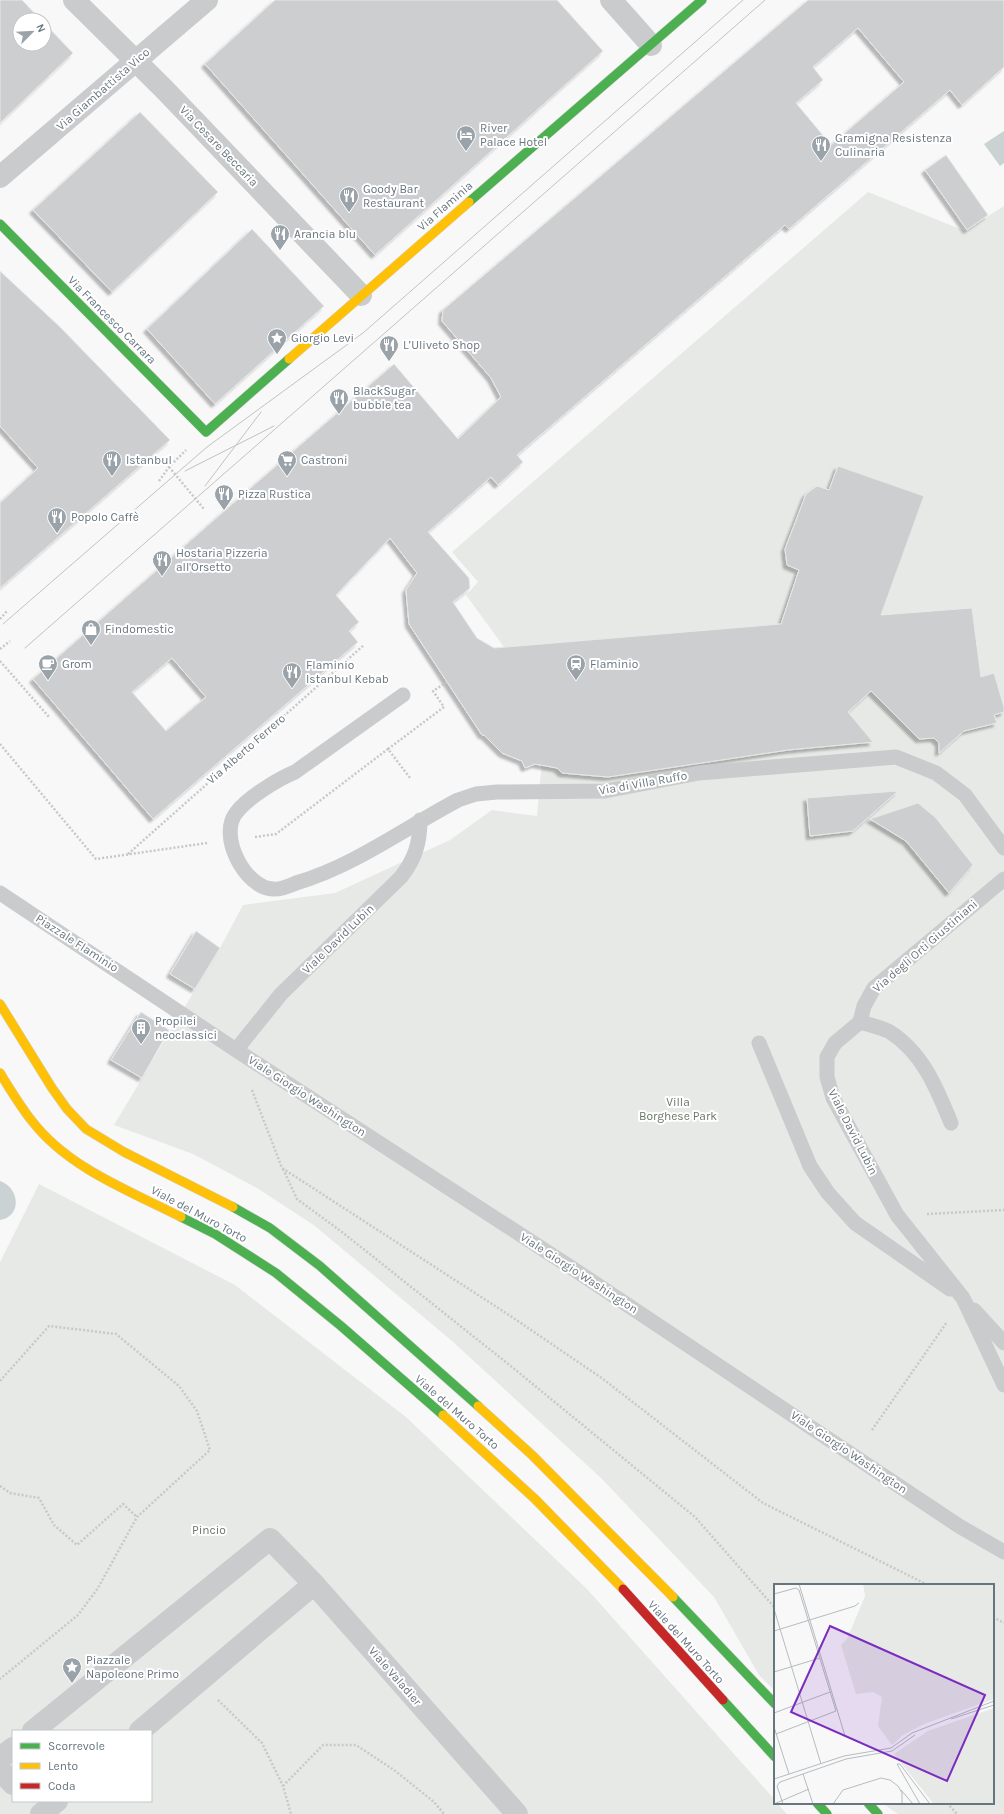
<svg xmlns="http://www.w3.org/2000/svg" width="1004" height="1814" font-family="Karla,sans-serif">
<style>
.green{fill:#e7e9e6;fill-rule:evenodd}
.water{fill:#cad2d4}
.building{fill:#cccecf;stroke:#e8e8e8;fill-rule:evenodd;filter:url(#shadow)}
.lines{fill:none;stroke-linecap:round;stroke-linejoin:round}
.fast-casing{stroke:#d3d4d5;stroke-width:10}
.slow-casing{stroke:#d3d4d5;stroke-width:10}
.jam-casing{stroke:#d3d4d5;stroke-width:10}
.path{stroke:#c8c8c9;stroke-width:2.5;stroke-dasharray:2 2;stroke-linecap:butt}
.lane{stroke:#c9cbcc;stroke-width:15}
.street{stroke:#c9cbcc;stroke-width:22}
.fast{stroke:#4caf50;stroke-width:9}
.slow{stroke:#ffc107;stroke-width:9}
.jam{stroke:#c62828;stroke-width:9}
.tram{stroke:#c0c2c2;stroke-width:1}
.labels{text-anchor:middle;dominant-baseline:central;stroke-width:4;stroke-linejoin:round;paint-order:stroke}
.street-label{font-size:12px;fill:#67757e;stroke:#fff}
.poi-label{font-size:12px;fill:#67757e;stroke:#fff;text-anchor:start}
.park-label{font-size:12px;fill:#697766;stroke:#fff}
.inset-road{fill:none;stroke:#b5bcc0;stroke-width:1}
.view{fill:#7b2cbf;fill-opacity:0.15;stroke:#7b2cbf;stroke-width:2}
.inset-edge{fill:none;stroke:#67757e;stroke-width:2}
</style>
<defs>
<filter id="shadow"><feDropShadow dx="-3.5" dy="3.5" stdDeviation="1" flood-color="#0004"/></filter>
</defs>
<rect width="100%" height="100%" fill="#f8f8f8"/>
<path class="green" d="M868 192 965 231 1004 206V1814H898L882 1803H993V1585H775V1691L759 1675 714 1597 601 1478 452 1341 315 1226 257 1188 193 1154 114 1125 220 948 243 905 335 893 450 840 492 810 537 816 547 706 466 595 478 582 452 552Z
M39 1184 235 1285 406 1417 587 1589 775 1800V1803H777L787 1814H0V1262ZM13 1731H151V1801H13Z"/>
<path class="water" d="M1004 131V163L1000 166 984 144Z
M0 1181C19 1187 23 1216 0 1220Z"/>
<path class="building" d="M0 0H22L41 20H20V44H44V23L73 53 0 123Z
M275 0H557L603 51 375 255 205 64Z
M808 0H1004V67L962 105 950 90 789 229 785 225 517 455 523 462 498 485 491 477 428 532 469 578 470 588 453 602 477 638 494 648 781 624 799 570 787 565 785 549 806 494 817 486 829 490 838 466 924 496 881 615 972 608 981 677 994 673 1004 707V712L994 715 997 723 964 731 939 753V743L934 738 919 739 871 691 848 712 873 742 788 750 608 777 562 773 557 768 535 764 525 768 522 761 502 753 484 735H482L409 624 406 590 417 573 390 538 336 595 359 622 349 631 358 642 153 819 33 679 238 499 394 364 458 439 501 397 491 378 442 321 443 310ZM858 28 904 82 831 145 796 103 823 80 813 67ZM172 658 206 697 166 731 132 692Z
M140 112 218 192 112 292 33 210Z
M946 155 988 215 967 230 925 170Z
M252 229 324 306 215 404 147 329Z
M0 271 60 327 170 440 0 588V503L38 468 0 426Z
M898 791 853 831 810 836 807 798Z
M918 803 936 818 973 865 949 893 906 841 870 819Z
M196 931 220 948 195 989 170 974Z
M141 1012 169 1030 142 1078 111 1060Z"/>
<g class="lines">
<g class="fast-casing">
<path id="fast" d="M469 202 702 0
M0 224 206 432 289 359
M233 1207 270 1228 320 1266 478 1406
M181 1217 215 1234 276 1273 341 1326 443 1415
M673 1597 775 1704
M723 1700 775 1757
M817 1803 827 1814
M868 1803 878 1814"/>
</g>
<g class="slow-casing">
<path id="slow" d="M289 359 469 202
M0 1004 52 1088 67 1109 86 1129 124 1152 233 1207
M0 1073C10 1089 20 1106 32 1121 68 1168 130 1191 181 1217
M478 1406 532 1455 673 1597
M443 1415 535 1499 623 1589"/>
</g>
<g class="jam-casing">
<path id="jam" d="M623 1589 723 1700"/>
</g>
<path class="path" d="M169 467 204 509
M159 481 169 467 186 450
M0 619 7 611
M0 649 10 641
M0 661 49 717
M0 744 96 859 207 843
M388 749 444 707 433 691 447 682
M255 837 276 834 388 749 410 778
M128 854 364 645
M252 1090 282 1168 509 1315 603 1379 763 1503 928 1585
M283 1169 297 1199 342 1232 512 1367 695 1517 775 1608
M927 1214 1004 1210
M0 1381 49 1326 116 1334 179 1386 197 1411 210 1450 137 1517 98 1588 78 1615 0 1679
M872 1430 947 1322
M0 1486 10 1493 39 1498 54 1525 77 1545 123 1504 137 1517
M993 1617 1004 1623
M218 1700 262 1743 283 1786 291 1814
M283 1786 323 1745H356L394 1770 434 1802 444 1814
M947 1803 957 1814"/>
<path class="lane" d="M403 695 295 772C278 779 247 798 236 813 218 836 245 888 273 889 280 890 289 886 296 883 354 866 405 828 458 800L476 794 497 792 605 791 699 773 896 757 936 773 965 795 1004 848
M0 893 236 1050 575 1270 959 1526 1004 1552
M860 1022 835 1043 827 1057V1077L833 1098 897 1215 963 1298 1004 1385
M860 1022 864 1006 874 988 1004 879
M860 1022C870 1025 881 1027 890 1032 923 1053 937 1089 951 1123
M759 1043 810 1166 828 1193 855 1223 950 1289
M236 1050 281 994 401 877C415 859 420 843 420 820
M974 1310 1004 1343"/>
<path class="street" d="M74 0 164 89 361 295
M611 0 651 45
M0 177 207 0
M33 1731 270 1539 314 1584 517 1814
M140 1731 314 1584
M0 1758 13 1748
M0 1770 13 1784
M41 1814 57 1801"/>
<use href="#fast" class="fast"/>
<use href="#slow" class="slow"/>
<use href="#jam" class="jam"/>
<path class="tram" d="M185 471 274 426
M205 486 261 412
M3 624 207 447 363 333 743 0
M25 648 765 0"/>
</g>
<defs>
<g id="hotel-pin" transform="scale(1)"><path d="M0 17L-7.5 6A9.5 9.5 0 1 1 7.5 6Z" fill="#9aa3a9" stroke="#fff"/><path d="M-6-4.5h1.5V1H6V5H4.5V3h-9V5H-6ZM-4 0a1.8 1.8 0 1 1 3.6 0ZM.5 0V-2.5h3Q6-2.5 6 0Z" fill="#fff"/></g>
<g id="restaurant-pin" transform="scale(1)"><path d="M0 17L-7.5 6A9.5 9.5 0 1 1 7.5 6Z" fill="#9aa3a9" stroke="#fff"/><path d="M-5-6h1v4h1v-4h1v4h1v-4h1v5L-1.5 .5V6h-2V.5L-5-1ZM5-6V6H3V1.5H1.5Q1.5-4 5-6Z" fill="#fff"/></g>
<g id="sight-pin" transform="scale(1)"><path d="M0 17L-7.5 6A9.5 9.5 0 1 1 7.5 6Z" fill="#9aa3a9" stroke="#fff"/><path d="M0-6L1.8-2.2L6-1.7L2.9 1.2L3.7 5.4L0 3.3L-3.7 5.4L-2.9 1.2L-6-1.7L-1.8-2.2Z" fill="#fff"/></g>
<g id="supermarket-pin" transform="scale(1)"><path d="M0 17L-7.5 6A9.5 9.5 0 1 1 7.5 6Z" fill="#9aa3a9" stroke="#fff"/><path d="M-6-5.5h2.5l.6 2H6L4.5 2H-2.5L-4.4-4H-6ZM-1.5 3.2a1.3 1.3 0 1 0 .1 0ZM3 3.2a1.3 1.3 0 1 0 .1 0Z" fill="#fff"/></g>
<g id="shop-pin" transform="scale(1)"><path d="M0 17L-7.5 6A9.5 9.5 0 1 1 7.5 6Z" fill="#9aa3a9" stroke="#fff"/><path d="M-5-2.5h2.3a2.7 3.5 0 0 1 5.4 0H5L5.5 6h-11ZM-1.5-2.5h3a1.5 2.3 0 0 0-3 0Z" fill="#fff"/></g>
<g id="cafe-pin" transform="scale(1)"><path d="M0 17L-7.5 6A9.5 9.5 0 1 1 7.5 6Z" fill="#9aa3a9" stroke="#fff"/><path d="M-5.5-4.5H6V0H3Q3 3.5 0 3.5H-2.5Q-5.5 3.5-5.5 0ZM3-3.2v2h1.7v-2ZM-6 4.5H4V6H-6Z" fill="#fff"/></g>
<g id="station-pin" transform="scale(1)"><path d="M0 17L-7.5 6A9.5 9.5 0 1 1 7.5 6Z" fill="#9aa3a9" stroke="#fff"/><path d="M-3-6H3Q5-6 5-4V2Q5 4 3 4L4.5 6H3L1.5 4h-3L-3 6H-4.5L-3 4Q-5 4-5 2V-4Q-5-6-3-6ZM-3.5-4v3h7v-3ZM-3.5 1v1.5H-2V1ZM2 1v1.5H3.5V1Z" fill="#fff"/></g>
<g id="building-pin" transform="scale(1)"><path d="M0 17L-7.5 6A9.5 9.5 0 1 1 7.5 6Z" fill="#9aa3a9" stroke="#fff"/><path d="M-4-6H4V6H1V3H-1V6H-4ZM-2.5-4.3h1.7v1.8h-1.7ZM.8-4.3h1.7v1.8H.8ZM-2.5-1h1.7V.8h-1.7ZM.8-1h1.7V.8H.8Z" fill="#fff"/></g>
</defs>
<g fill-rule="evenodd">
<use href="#hotel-pin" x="466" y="135"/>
<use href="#restaurant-pin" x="821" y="145"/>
<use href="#restaurant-pin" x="349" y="196"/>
<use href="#restaurant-pin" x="280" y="234"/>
<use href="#sight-pin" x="277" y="338"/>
<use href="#restaurant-pin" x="389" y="345"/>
<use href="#restaurant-pin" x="339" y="398"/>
<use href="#restaurant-pin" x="112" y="460"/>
<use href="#supermarket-pin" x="287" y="460"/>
<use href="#restaurant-pin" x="224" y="494"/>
<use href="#restaurant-pin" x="57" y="517"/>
<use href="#restaurant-pin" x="162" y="560"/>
<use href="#shop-pin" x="91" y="629"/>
<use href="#cafe-pin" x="48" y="664"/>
<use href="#station-pin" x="576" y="664"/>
<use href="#restaurant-pin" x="292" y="672"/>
<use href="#building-pin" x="141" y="1028"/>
<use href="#sight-pin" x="72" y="1667"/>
</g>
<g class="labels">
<g class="street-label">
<text transform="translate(103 89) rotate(-41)">Via Giambattista Vico</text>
<text transform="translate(219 146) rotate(46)">Via Cesare Beccaria</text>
<text transform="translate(445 206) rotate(-41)">Via Flaminia</text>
<text transform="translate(112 320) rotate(45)">Via Francesco Carrara</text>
<text transform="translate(246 749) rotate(-41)">Via Alberto Ferrero</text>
<text transform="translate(643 783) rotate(-10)">Via di Villa Ruffo</text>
<text transform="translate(338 939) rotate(-44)">Viale David Lubin</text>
<text transform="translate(77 943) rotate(33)">Piazzale Flaminio</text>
<text transform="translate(925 946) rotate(-41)">Via degli Orti Giustiniani</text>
<text transform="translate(307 1096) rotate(33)">Viale Giorgio Washington</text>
<text transform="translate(853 1132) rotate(63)">Viale David Lubin</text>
<text transform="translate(199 1214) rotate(28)">Viale del Muro Torto</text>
<text transform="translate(579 1273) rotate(33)">Viale Giorgio Washington</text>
<text transform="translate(457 1412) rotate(41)">Viale del Muro Torto</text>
<text transform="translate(849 1452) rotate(34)">Viale Giorgio Washington</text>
<text transform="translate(686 1642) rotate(48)">Viale del Muro Torto</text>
<text transform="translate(395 1676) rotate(49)">Viale Valadier</text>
</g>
<g class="poi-label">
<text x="480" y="128">River<tspan x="480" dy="14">Palace Hotel</tspan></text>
<text x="835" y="138">Gramigna Resistenza<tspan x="835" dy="14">Culinaria</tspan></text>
<text x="363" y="189">Goody Bar<tspan x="363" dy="14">Restaurant</tspan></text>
<text x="294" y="234">Arancia blu</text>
<text x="291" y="338">Giorgio Levi</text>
<text x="403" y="345">L’Uliveto Shop</text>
<text x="353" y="391">BlackSugar<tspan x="353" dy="14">bubble tea</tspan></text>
<text x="126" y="460">Istanbul</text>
<text x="301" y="460">Castroni</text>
<text x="238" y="494">Pizza Rustica</text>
<text x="71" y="517">Popolo Caffè</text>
<text x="176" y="553">Hostaria Pizzeria<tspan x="176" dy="14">all'Orsetto</tspan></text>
<text x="105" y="629">Findomestic</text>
<text x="62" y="664">Grom</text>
<text x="590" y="664">Flaminio</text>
<text x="306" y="665">Flaminio<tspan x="306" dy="14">Istanbul Kebab</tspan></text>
<text x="155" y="1021">Propilei<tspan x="155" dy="14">neoclassici</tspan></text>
<text x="86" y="1660">Piazzale<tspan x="86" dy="14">Napoleone Primo</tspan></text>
</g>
<g class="park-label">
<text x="678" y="1102">Villa<tspan x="678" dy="14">Borghese Park</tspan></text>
<text x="209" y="1530">Pincio</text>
</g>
</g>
<g transform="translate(774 1584)">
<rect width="220" height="220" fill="#f8f8f8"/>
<path d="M89 0H220V115L150 140 129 151 118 161 104 142 108 113 99 108 82 110 67 61 74 54 73 48H76L91 12ZM220 124V220H160L120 170 154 147Z" fill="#e7e9e6"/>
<path class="inset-road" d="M25 0 71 152M0 10 22 4M0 25 47 180M0 47 81 22 85 19M0 88 46 74M0 129 56 108M177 135 220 121M0 143 15 190M2 150 62 127 25 6 22 4M29 190 39 220M0 195 70 172 117 164 138 149 220 117M3 202 6 198 72 175 118 167 141 151M3 202 9 220M127 206 139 220M0 220 35 205M59 220 69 206 107 194 116 196 124 202 128 209V220M146 220 123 180H126L156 220"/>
<path class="view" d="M56 42 211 111 173 197 17 128Z"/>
<rect width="220" height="220" class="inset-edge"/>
</g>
<rect x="12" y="1730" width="140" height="72" fill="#ffffff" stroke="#c2c8cb"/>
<rect x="20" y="1743" width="20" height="6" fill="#4caf50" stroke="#c2c8cb"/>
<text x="48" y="1750" font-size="12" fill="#67757e">Scorrevole</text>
<rect x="20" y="1763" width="20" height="6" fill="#ffc107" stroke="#c2c8cb"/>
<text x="48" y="1770" font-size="12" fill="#67757e">Lento</text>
<rect x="20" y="1783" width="20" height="6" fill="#c62828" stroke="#c2c8cb"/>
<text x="48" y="1790" font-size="12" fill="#67757e">Coda</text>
<g transform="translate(32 32) rotate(66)"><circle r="19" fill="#ffffff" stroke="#c2c8cb"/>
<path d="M0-3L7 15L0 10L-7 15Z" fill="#9aa3a9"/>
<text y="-6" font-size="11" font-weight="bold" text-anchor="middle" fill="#67757e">N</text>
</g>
</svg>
